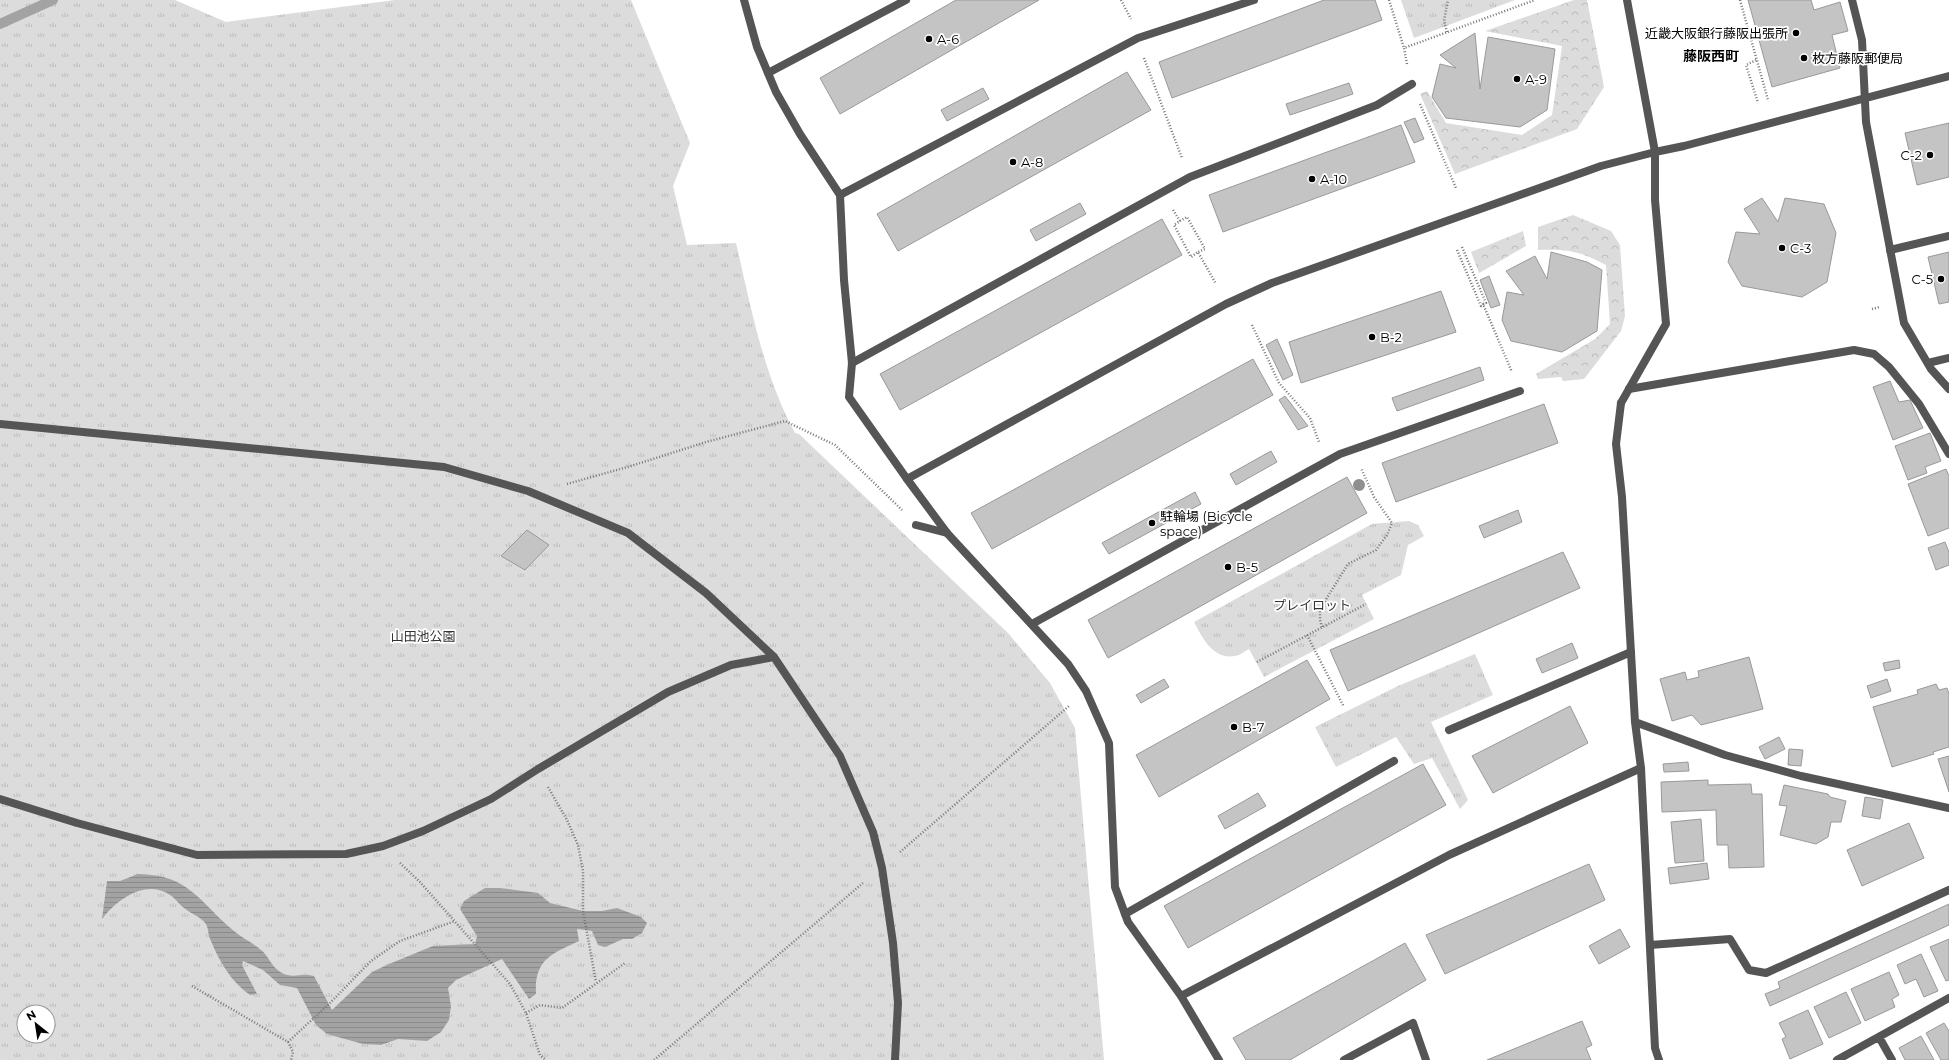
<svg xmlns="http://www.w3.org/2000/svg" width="1949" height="1060" font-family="Montserrat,'Noto Sans JP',sans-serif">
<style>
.forest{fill:url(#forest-crowns)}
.park{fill:url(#park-tufts);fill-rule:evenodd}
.water{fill:url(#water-rules)}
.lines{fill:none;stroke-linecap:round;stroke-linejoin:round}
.stream{stroke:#a3a3a3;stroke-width:10}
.building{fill:#c4c4c4;stroke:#999}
.path{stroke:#777;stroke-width:2.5;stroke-dasharray:1 2;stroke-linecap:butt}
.service{stroke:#555;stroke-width:8}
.pedestrian{stroke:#555;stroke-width:8}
.minor{stroke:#555;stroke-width:8}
.tertiary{stroke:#555;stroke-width:8}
.tree{fill:#8f8f8f}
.poi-dot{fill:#000;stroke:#fff;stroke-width:1.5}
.labels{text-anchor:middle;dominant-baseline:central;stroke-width:3.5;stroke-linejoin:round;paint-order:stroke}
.poi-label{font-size:13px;fill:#000;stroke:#fff;text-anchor:start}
.park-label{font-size:13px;fill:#333;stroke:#fff}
.neighbourhood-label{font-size:14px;font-weight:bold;fill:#000;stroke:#fff}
</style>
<defs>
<pattern id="forest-crowns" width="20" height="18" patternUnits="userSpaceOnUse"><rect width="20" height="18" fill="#dcdcdc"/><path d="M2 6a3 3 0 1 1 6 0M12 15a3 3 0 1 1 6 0" fill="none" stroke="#bbb"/></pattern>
<pattern id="park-tufts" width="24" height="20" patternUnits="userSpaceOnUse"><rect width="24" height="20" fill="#dcdcdc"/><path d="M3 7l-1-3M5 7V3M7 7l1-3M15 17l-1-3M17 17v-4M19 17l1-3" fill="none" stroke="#bbb"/></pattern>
<pattern id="water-rules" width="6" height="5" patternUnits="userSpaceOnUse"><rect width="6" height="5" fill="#a3a3a3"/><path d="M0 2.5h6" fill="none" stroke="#8b8b8b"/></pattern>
</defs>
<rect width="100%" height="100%" fill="#fff"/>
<path class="forest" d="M1574 0H1587L1604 87 1577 129 1455 174 1420 94 1427 91 1446 123 1522 135 1552 115 1562 46 1485 31Z
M1573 215 1611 231 1620 245 1625 316 1621 331 1584 379 1563 381 1561 377 1538 379 1536 374 1595 339 1610 324 1606 265C1580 251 1567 249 1538 250V227Z
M1523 231 1526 246 1479 273 1471 252Z"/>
<path class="park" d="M0 0H175L226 22 395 0H631L690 143 673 186 687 245 736 243C751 307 763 374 795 433L799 434 1008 633 1050 683 1075 728 1104 1060H0ZM24 1012H48V1036H24Z
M1401 0H1515L1414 38Z
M1409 521 1418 525 1424 536 1408 545 1401 575 1362 595 1374 619 1264 677 1249 649C1245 651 1240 655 1235 656 1213 660 1202 637 1194 622L1372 524Z
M1475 654 1493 695 1431 722 1468 800 1460 809 1432 758 1414 764 1396 737 1336 767 1315 727 1398 686Z"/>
<path class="water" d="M138 874C190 875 198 901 234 931 242 938 253 943 261 950 270 957 270 967 284 974 293 978 304 973 314 976L332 1010 372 972 389 964 433 946 475 944 477 936 460 909 464 901 485 888H500L538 893 550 903 583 911H602L617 908 641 917 647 923 642 933 632 939H623L605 947 598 945 592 931 577 929 579 941C551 954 534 960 536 994L529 999 502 959 456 980 448 988 451 1006 449 1020 441 1032 427 1041 398 1039 381 1045 363 1044 327 1034 316 1025 297 988 280 985 263 970 243 961 242 965 257 994 250 995C232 983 219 961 211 941 208 936 209 930 206 924 200 916 191 914 184 908 179 904 175 898 170 895 146 878 116 900 102 919L107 881H120Z"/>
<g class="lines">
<path class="stream" d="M0 24 53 0"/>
</g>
<path class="building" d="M956 0H1039L840 114 820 78Z
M1324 0H1375L1382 20 1172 98 1159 62Z
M1748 0H1811L1814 10 1840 2 1848 31 1832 35 1840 68 1772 87Z
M1475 33 1480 89 1488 37 1555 49 1547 110 1520 127 1446 118 1432 97 1440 64 1456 68 1440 55Z
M1127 72 1151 110 898 251 877 214Z
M1349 83 1353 94 1290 115 1286 104Z
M983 88 989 99 947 121 941 110Z
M1415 118 1424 139 1414 143 1404 122Z
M1949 123V177L1917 185 1905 133Z
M1401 125 1415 162 1223 232 1209 195Z
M1762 198 1778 222 1785 198 1824 204 1836 233 1827 282 1802 297 1742 286 1728 262 1736 232 1760 234 1744 209Z
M1080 203 1086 214 1036 241 1030 230Z
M1162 219 1182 255 900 410 880 374Z
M1551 252 1587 262 1602 270 1597 331 1562 352 1511 341 1502 320 1507 292 1524 295 1506 271 1535 256 1547 279Z
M1949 252V302L1939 304 1928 257Z
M1489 276 1500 305 1491 308 1480 280Z
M1441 291 1456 332 1301 383 1289 342Z
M1277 339 1293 375 1283 380 1266 345Z
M1253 359 1273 395 992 549 971 513Z
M1480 367 1484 380 1397 411 1392 398Z
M1890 381 1899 402 1910 400 1923 428 1893 440 1873 387Z
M1285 396 1308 426 1298 430 1279 400Z
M1544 404 1558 443 1396 502 1382 463Z
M1930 433 1941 461 1925 467 1927 473 1908 480 1895 446Z
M1271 451 1277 462 1236 485 1230 474Z
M1946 469 1949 476V528L1928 536 1908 484Z
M1347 477 1367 513 1108 658 1088 620Z
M1195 492 1201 504 1109 554 1102 543Z
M1518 510 1522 522 1484 538 1479 526Z
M527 530 549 545 525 570 501 556Z
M1945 542 1949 552V565L1936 570 1928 548Z
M1563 552 1580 588 1348 691 1330 650Z
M1572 643 1578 658 1542 673 1536 659Z
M1749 657 1763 709 1701 725 1692 715 1672 721 1660 679 1685 672 1687 680 1699 677 1698 671Z
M1307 660 1330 699 1159 797 1136 755Z
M1899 660 1900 668 1885 671 1883 663Z
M1164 679 1169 687 1141 703 1136 695Z
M1887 679 1891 691 1871 698 1867 686Z
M1936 684 1939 690 1947 688 1949 694V747L1933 752 1934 754 1892 767 1873 707 1918 694 1917 690Z
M1570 706 1588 743 1493 793 1472 756Z
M1779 737 1785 749 1765 759 1759 747Z
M1789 749 1803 750 1801 766 1788 765Z
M1949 756V792L1938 759Z
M1688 762 1689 771 1664 772 1663 764Z
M1423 764 1446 805 1188 948 1164 906Z
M1708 780V785L1751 784 1752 794H1762L1764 867 1729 868 1728 845H1717L1716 810 1662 812 1661 782Z
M1784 785 1828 794 1830 797 1846 801 1841 822H1831L1828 837 1816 844 1780 835 1787 806 1779 805Z
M1258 793 1266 806 1225 829 1218 816Z
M1865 797 1883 800 1880 819 1862 816Z
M1701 819 1704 861 1675 863 1671 822Z
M1909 823 1924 858 1862 886 1847 850Z
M1707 863 1709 879 1670 884 1668 868Z
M1589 864 1605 900 1445 974 1426 935Z
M1949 904V925L1770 1006 1765 994 1780 988 1778 982Z
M1620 929 1630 947 1599 964 1589 946Z
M1949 939V980L1946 981 1930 947Z
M1405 943 1426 980 1290 1060H1246L1233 1038Z
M1921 954 1938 991 1924 997 1916 979 1905 984 1897 965Z
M1889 972 1899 995 1892 999 1895 1007 1865 1021 1851 989Z
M1846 992 1861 1023 1829 1038 1814 1007Z
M1808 1010 1823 1044 1790 1059 1782 1039 1786 1037 1779 1023Z
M1582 1021 1592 1045 1586 1048 1591 1060H1487Z
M1944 1023 1949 1031V1060H1941L1926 1033Z
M1921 1036 1934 1060H1905L1899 1048Z"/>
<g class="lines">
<path class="path" d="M1121 0 1131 19
M1389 0 1404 48
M1740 0 1768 100
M1447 32 1444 21 1448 0
M1144 58 1182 158
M1756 60 1746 65 1758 103
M1407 64 1404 48 1535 0
M1420 104 1456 188
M1173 210 1180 221 1174 225 1191 257 1198 252 1216 284
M1180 221 1187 217 1205 249 1198 252
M1462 247 1486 303 1483 304 1512 372
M1457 250 1481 306 1483 304
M1872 309 1880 307
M1252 325 1279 383 1310 418 1319 442
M567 484 631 466 706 442 785 421 835 445 902 510
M1322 627 1320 620V609L1348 564 1376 550 1387 535 1392 523 1374 497 1361 468
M1307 635 1344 707
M1257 662 1366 604
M548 787 567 820 578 845 583 871V911L596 982
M900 852 1069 706
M400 863 420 882 510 984 526 1013 540 1055 546 1060
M192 986 288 1042 293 1052 291 1060
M526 1013 540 1005 562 1008 625 963
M288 1042 329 1004 371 961 400 941 455 921
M654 1060 863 883"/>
<path class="service" d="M768 73 906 0
M840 195 1138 38 1254 0
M1890 250 1949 236
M852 363 1190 177 1377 105 1412 84
M1928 363 1949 358
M916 525 947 533
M1032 624 1340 454 1520 391
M1449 730 1631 652
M1125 914 1394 761
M1650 945 1730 939 1749 970 1766 973 1949 890
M1879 1037 1892 1060
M1837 1060 1949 998"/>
<path class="pedestrian" d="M0 424 444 467 528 491 628 533 706 593 774 657 840 756 873 832 882 868 893 943 898 1003 895 1060
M0 799 77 823 197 855 346 854 383 846 423 831 491 799 538 769 668 692 731 665 774 657"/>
<path class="minor" d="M1852 0 1862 40 1866 122 1904 323 1931 369 1949 389
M1629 389 1854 350 1874 354 1889 367 1919 404 1949 454
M1621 403 1616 444 1622 497 1635 722 1641 768 1655 1048 1659 1060
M907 479 947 533 1068 664 1086 691 1109 743 1115 887 1128 922 1181 996 1449 855 1641 768
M1635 722 1725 755 1801 776 1949 808
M1181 996 1219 1060
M1344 1060 1413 1023 1426 1060"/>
<path class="tertiary" d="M744 0 757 47 776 92 800 134 840 195 844 280 852 363 849 397 907 479 1226 304 1272 283 1601 166 1655 152 1684 146 1949 76
M1621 403 1666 324 1655 200V152L1627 0"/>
</g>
<circle class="tree" cx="1359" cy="485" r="6"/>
<g class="poi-dot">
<circle cx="1796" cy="33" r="4"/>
<circle cx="929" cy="39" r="4"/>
<circle cx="1804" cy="58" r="4"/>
<circle cx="1517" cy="79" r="4"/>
<circle cx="1930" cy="155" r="4"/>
<circle cx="1013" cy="162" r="4"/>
<circle cx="1312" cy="179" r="4"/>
<circle cx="1782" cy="248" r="4"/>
<circle cx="1941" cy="279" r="4"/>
<circle cx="1372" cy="337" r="4"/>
<circle cx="1152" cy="523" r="4"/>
<circle cx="1228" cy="567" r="4"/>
<circle cx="1234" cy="727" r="4"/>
</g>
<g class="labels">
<g class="poi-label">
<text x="1788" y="33" text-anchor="end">近畿大阪銀行藤阪出張所</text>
<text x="937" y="39">A-6</text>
<text x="1812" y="58">枚方藤阪郵便局</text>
<text x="1525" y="79">A-9</text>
<text x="1922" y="155" text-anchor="end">C-2</text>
<text x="1021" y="162">A-8</text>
<text x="1320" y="179">A-10</text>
<text x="1790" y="248">C-3</text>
<text x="1933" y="279" text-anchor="end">C-5</text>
<text x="1380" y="337">B-2</text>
<text x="1160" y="516">駐輪場 (Bicycle<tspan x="1160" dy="15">space)</tspan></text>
<text x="1236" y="567">B-5</text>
<text x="1242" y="727">B-7</text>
</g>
<g class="park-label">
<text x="1312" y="605">プレイロット</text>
<text x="423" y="636">山田池公園</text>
</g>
<g class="neighbourhood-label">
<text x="1711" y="56">藤阪西町</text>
</g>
</g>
<g transform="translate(36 1024) rotate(330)"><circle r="19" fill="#ffffff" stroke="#999999"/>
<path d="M0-3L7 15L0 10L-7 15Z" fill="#000000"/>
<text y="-6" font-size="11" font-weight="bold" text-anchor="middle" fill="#000000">N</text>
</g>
</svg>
